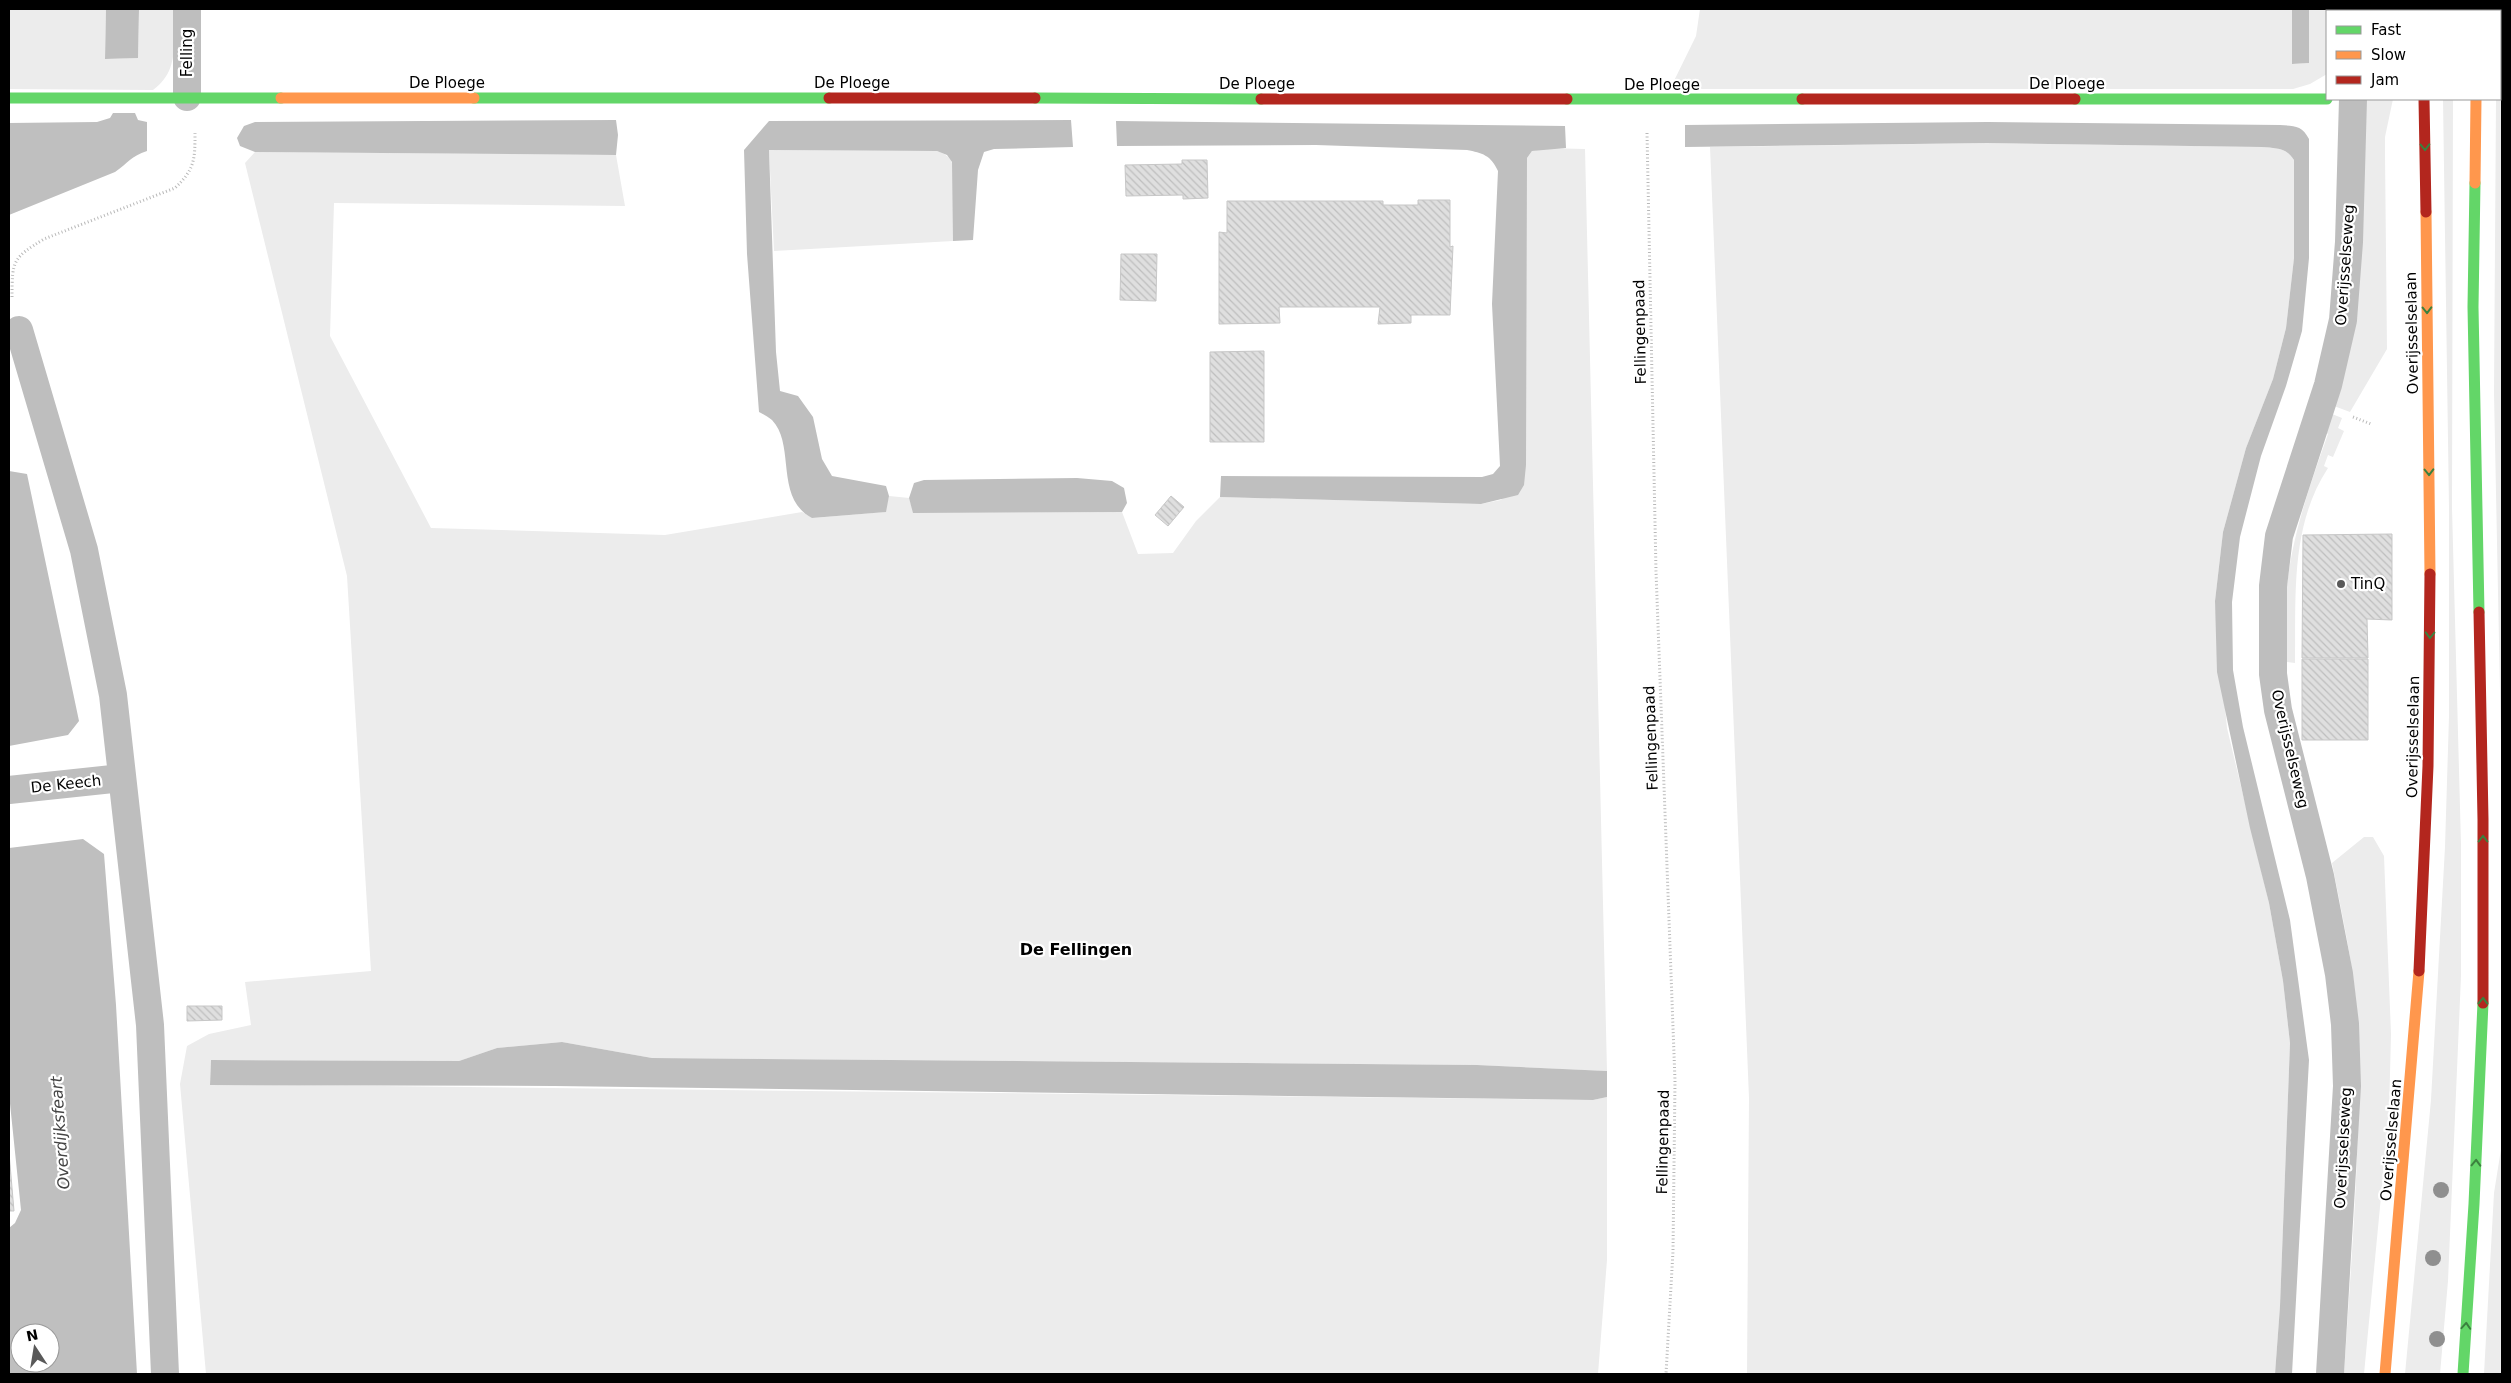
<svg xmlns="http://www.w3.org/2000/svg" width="2511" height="1383" font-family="'DejaVu Sans',sans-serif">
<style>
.green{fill:#ececec}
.water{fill:#bfbfbf;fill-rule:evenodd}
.building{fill:url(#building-back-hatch);stroke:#c7c7c7}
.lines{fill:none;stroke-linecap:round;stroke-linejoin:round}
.path{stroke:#b9b9b9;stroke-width:3;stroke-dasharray:1 2.5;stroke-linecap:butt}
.street{stroke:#bebebe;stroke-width:28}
.fast{stroke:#63d668;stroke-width:11}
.slow{stroke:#ff974d;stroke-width:11}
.jam{stroke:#b3261e;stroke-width:11}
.tree{fill:#8f8f8f}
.oneway{stroke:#3b803e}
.poi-dot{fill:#595959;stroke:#fff;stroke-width:2}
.labels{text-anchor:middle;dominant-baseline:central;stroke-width:4.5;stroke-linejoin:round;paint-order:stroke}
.street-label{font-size:15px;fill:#000;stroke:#fff}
.poi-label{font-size:15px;fill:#000;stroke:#fff;text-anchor:start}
.neighbourhood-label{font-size:16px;font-weight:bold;fill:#000;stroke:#fff}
.water-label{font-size:16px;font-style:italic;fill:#444;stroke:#fff}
</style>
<defs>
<pattern id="building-back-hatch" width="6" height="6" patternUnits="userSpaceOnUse" patternTransform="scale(1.25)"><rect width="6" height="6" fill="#dfdfdf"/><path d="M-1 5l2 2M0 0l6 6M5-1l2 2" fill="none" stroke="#bebebe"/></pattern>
</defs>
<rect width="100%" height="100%" fill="#fff"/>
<path class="green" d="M9 9H106L105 59 138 58 139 9H173C173 39 181 70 153 90L9 89Z
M1700 9H2292L2293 64 2309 63V9H2336V11H2327V74L2310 84 2293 89H1670L1696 36Z
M2498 9H2502V791L2494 393 2496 99H2500Z
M2364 99H2393L2385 137V155L2387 349 2350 412 2334 406Z
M2443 99H2453L2452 508 2461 845V976L2448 1281 2440 1374H2405L2431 1100 2445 847 2449 716V508Z
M1987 143 2262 147C2276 148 2287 148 2294 160V258L2286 328 2273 379 2246 448 2223 532 2215 601 2227 728 2269 903 2283 981 2290 1043 2280 1306 2275 1374H1747L1749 1098 1710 147Z
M1546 148 1585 149 1607 1071 1477 1065 652 1058 562 1042 497 1048 459 1061 211 1060 210 1084 1593 1100 1607 1097V1260L1598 1374H206L180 1084 187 1046 209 1034 251 1025 245 982 371 971 347 576 245 163 255 152 616 155 625 206 334 203 330 336 431 528 665 535 802 512 813 518 885 512 889 496 909 498 914 513 1122 512 1138 554 1173 553 1196 521 1220 497 1481 504 1501 500 1526 465V170L1527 158 1532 151Z
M769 150 937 151C943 153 950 156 952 163 958 177 953 223 953 241L774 251Z
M2332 414 2342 418 2338 428 2344 431 2333 457 2328 455 2324 466 2328 468C2290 526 2296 596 2295 663L2287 662C2278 576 2300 513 2328 434L2326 433Z
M2364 837H2373L2384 856 2391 1034 2389 1113 2364 1374H2344C2351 1262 2361 1150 2358 1038 2357 979 2343 920 2332 863Z
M2502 1143V1374H2484L2494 1193Z"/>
<path class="water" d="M106 9H139L138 58 105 59Z
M2292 9H2309V63L2292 64Z
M113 113H135L138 120 147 122V151C131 156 128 163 115 172L9 215V123L97 122 110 118Z
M616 120 618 135 616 155 255 152 240 146 237 138 244 126 255 122Z
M1071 120 1073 147 994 149 984 152 978 170 973 240 953 241 952 162 947 155 937 151 769 150 776 352 780 391 798 396 813 417 822 459 832 476 886 486 889 496 886 512 812 518C774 498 796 445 772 420 768 417 763 414 759 412L747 254 744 150 769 121Z
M1116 121 1565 126 1566 148 1532 151 1527 158 1526 465 1524 485 1518 495 1481 504 1220 497 1221 476 1482 477 1493 474 1500 466 1492 304 1498 171C1491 155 1482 153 1467 150L1316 145 1117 146Z
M1988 122 2280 125C2294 126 2302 125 2309 139V258L2302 331 2286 386 2261 456 2240 537 2232 602 2233 670 2243 727 2290 920 2309 1060 2292 1374H2275L2280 1306 2290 1043 2283 981 2269 903 2250 828 2217 672 2215 601 2223 532 2246 448 2273 379 2286 328 2294 258V160C2287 148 2276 148 2262 147L1987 143 1685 147V125Z
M9 471 27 474 79 721 68 735 9 746Z
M1077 478 1112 481 1124 488 1127 503 1122 512 913 513 909 498 914 483 924 480Z
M83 839 104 854 116 1005 137 1374H9V1228L15 1223 21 1210 9 1094V848ZM20 1333H50V1363H20Z
M562 1042 652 1058 1477 1065 1607 1071V1097L1593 1100 555 1086 210 1085 211 1060 459 1061 497 1048Z"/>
<path class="building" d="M1182 160H1207L1208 198 1183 199V195L1126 196 1125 165 1182 164Z
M1418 200H1450V247L1453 246 1450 315H1411V323L1378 324 1380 307H1279L1280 323 1219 324V232L1227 233V201H1383V205H1418Z
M1121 254H1157L1156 301 1120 300Z
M1264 351V442H1210V352Z
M1171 496 1184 507 1168 526 1155 515Z
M2392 534V620L2367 619 2368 658H2302L2303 535Z
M2302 659H2368V740H2302Z
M187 1006H222V1020L187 1021Z
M9 1153 14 1211H9Z"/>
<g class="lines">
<path class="path" d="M1647 133 1656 571 1675 1081 1673 1251 1666 1374
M12 297C12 260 13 258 44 239L175 188C195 169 195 159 195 133
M2353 417 2371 424"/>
<path class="street" d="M2353 11V9
M187 97V9
M19 330 84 550 113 695 150 1025 165 1374
M9 790 122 778
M2330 1374 2347 1086 2345 1024 2339 974 2320 876 2278 710 2273 674V586L2279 536 2328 385 2343 320 2349 242 2353 99"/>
<path class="fast" d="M9 98H281
M474 98H829
M1035 98 1261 99
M1567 99H1802
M2075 99H2327
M2475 183 2473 307 2479 612
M2463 1374 2474 1204 2483 1003"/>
<path class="slow" d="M281 98H474
M2475 183 2476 99
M2426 212 2430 574
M2385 1374 2419 971"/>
<path class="jam" d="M2423 9V11
M2477 9V11
M829 98H1035
M1261 99H1567
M1802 99H2075
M2424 99 2426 212
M2479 612 2483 819V1003
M2419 971 2428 766 2430 574"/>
</g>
<g class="tree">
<circle cx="2441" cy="1190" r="8"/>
<circle cx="2433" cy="1258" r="8"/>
<circle cx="2437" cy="1339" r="8"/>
</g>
<defs><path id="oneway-chevron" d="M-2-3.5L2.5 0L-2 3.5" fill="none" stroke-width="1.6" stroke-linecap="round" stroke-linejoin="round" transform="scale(1.25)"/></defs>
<g class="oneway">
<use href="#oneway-chevron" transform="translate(2425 147) rotate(89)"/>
<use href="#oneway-chevron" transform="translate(2427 310) rotate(89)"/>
<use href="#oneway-chevron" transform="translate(2429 472) rotate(89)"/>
<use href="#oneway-chevron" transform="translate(2430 635) rotate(91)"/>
<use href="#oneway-chevron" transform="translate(2483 839) rotate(-90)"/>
<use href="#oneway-chevron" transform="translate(2483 1001) rotate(-88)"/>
<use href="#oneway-chevron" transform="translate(2476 1163) rotate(-88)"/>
<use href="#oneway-chevron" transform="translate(2466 1326) rotate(-86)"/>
</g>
<circle class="poi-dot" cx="2341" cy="584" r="5"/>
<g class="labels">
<g class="street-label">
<text transform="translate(187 53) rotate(-90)">Felling</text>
<text x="447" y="83">De Ploege</text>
<text x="852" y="83">De Ploege</text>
<text x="1257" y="84">De Ploege</text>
<text x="2067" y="84">De Ploege</text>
<text x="1662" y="85">De Ploege</text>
<text transform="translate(2345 265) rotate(-86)">Overijsselseweg</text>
<text transform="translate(1640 332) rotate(-91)">Fellingenpaad</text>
<text transform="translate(2412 333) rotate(-91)">Overijsselselaan</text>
<text transform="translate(2413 737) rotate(-89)">Overijsselselaan</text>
<text transform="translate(1651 738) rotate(-92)">Fellingenpaad</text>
<text transform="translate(2290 749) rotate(77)">Overijsselseweg</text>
<text transform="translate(66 784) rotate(-6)">De Keech</text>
<text transform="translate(2391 1140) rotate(-85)">Overijsselselaan</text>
<text transform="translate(1663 1142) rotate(-89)">Fellingenpaad</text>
<text transform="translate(2343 1148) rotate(-87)">Overijsselseweg</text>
</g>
<g class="poi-label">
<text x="2351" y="584">TinQ</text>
</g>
<g class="neighbourhood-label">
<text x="1076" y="949">De Fellingen</text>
</g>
<g class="water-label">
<text transform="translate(60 1133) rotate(-94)">Overdijksfeart</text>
</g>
</g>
<rect width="2511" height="1383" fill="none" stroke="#000000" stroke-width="20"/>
<rect x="2326" y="10" width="175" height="90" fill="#ffffff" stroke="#999999"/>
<rect x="2336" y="26" width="25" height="8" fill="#63d668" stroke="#999999"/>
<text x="2371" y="35" font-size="15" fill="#000000">Fast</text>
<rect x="2336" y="51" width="25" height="8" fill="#ff974d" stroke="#999999"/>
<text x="2371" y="60" font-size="15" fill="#000000">Slow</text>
<rect x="2336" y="76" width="25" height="8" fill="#b3261e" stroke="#999999"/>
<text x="2371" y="85" font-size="15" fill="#000000">Jam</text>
<g transform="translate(35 1348) rotate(348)"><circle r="24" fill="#ffffff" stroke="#999999"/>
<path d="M0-4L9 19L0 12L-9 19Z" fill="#595959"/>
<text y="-8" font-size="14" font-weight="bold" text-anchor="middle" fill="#000000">N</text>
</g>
</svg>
